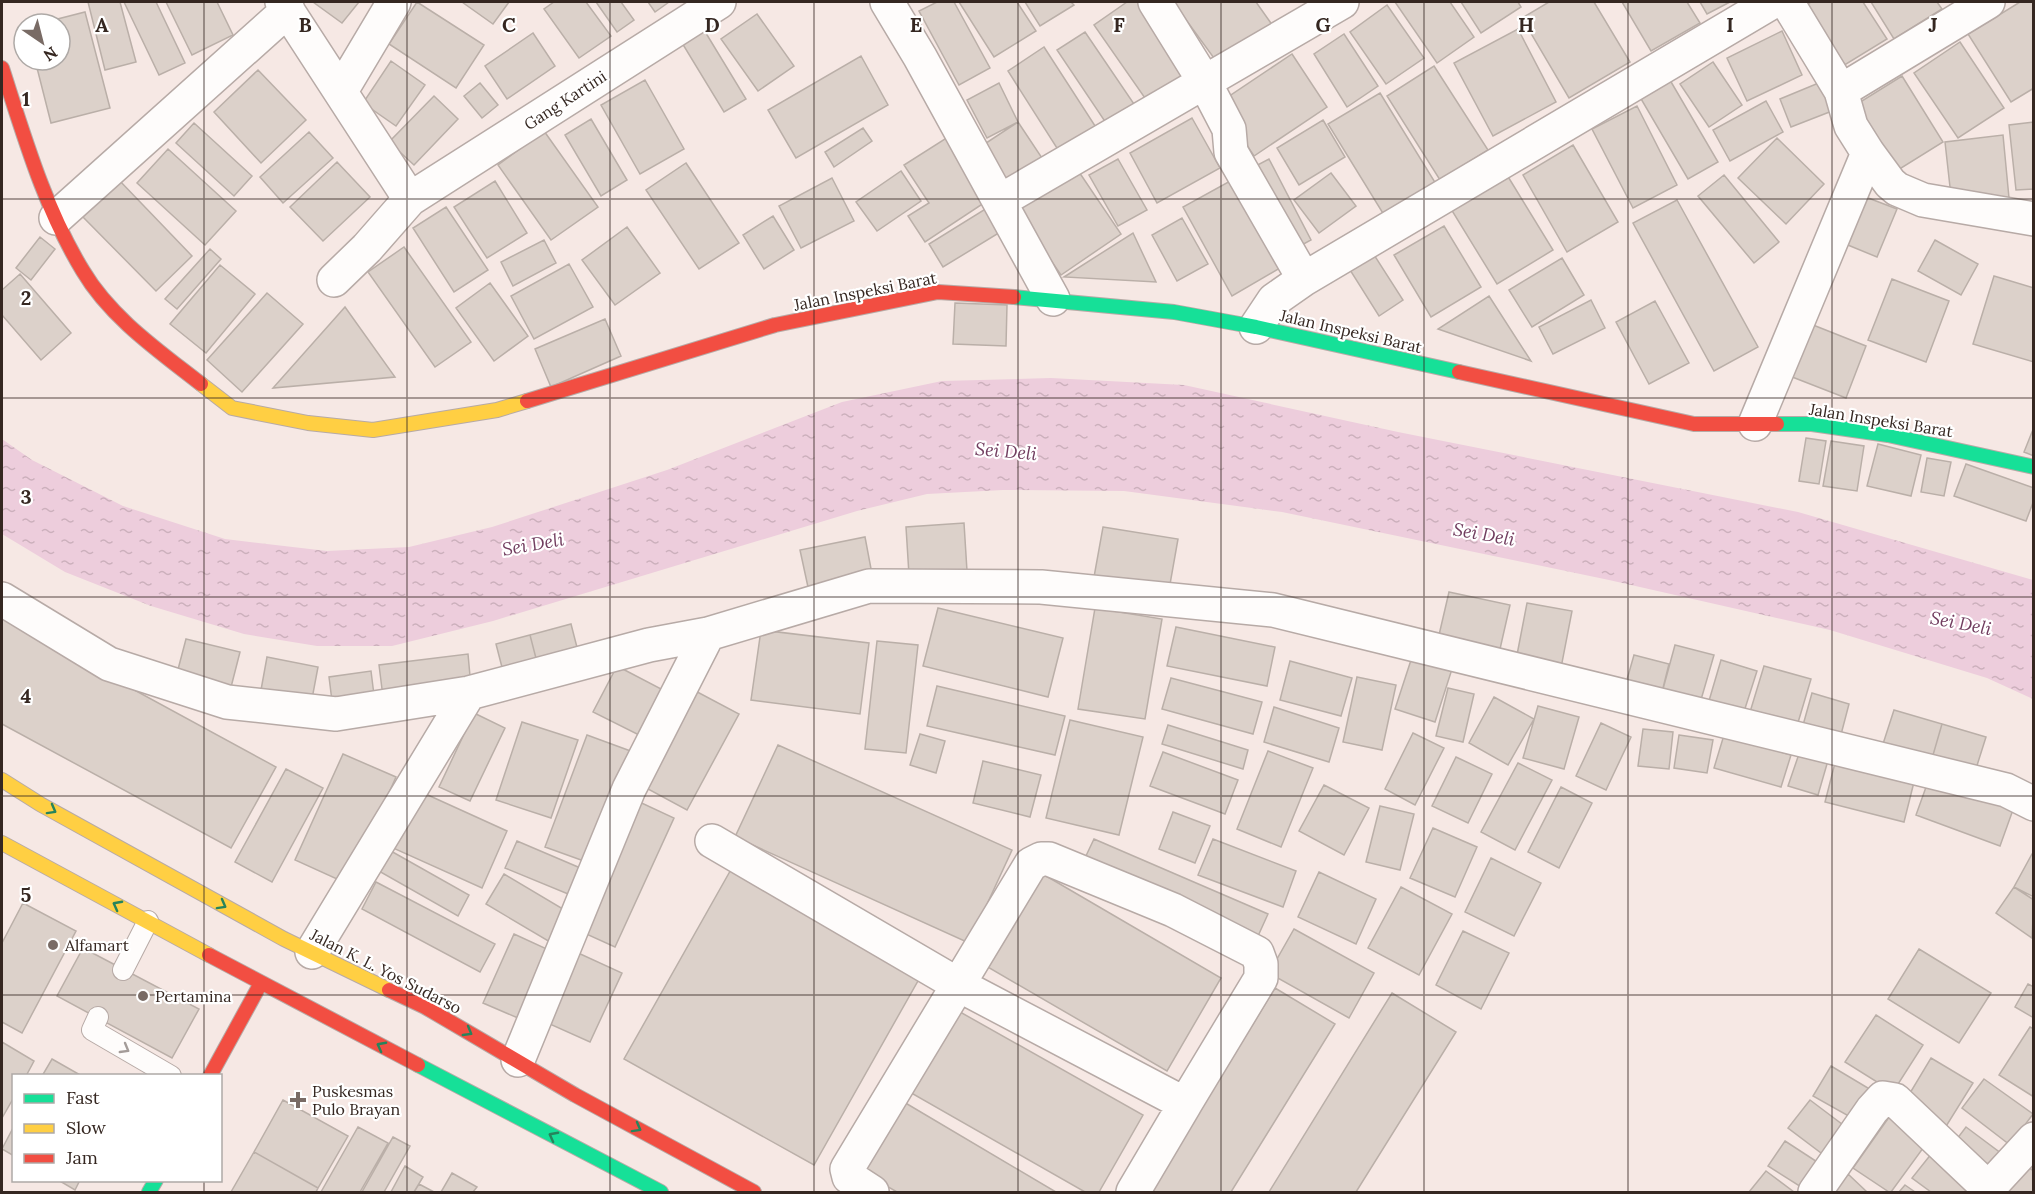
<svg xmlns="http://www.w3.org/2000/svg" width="2035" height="1194" font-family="Lora,serif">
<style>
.water{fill:url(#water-ripples)}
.building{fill:#dcd1ca;stroke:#baafa8;stroke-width:1.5}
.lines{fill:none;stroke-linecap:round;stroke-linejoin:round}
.lane-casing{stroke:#b7aaa6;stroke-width:22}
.street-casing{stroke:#b7aaa6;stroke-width:36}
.fast-casing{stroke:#b7aaa6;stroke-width:16}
.slow-casing{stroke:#b7aaa6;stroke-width:16}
.jam-casing{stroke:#b7aaa6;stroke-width:16}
.lane{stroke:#fefcfb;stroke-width:20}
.street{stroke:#fefcfb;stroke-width:33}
.fast{stroke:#16e098;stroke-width:14}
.slow{stroke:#ffcf43;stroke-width:14}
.jam{stroke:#f24e42;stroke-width:14}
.oneway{stroke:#26845c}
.oneway2{stroke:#a49c99}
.grid{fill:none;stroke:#352721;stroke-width:1.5;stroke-opacity:0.55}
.poi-dot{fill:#796b65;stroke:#fff;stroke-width:2}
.labels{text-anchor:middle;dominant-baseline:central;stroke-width:4.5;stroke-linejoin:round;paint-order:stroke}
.street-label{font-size:16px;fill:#352721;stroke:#fff}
.poi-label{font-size:16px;fill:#352721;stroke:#fff;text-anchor:start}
.water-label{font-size:18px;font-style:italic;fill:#713d5f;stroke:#fff}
.grid-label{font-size:20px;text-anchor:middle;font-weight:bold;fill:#352721;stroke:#fff;stroke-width:4.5;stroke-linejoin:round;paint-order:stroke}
</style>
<defs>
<pattern id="water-ripples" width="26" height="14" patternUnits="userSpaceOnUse" patternTransform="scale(1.5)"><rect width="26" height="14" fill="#edcddc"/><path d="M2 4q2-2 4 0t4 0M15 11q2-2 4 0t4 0" fill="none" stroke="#ccb0bc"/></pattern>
</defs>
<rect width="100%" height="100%" fill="#f6e8e4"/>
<path class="water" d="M1051 378 1184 385 1398 432 1798 512 2033 580V699L1987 678 1830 630 1609 580 1282 512 1124 491 1003 490 927 494 857 511 493 621 392 646H317L244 634 151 606 65 572 2 534V439L32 460 123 506 225 539 327 551 409 547 492 527 667 470 842 402 942 381Z"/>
<path class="building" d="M88 2H120L136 62 105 70Z
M124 2H156L185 63 159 75Z
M166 2H217L233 35 192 55Z
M313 2H359L342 23Z
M417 2 484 45 456 88 389 44Z
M462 2H509L493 24Z
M554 2H586L611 36 579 58 544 9Z
M596 2H621L634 20 617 32Z
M648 2H669L655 12Z
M937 2H954L990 68 959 85 919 11Z
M959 2H1017L1036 31 994 57Z
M1025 2H1071L1074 5 1040 26Z
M1127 2H1142L1190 71 1147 101 1094 25Z
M1173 2H1256L1273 26 1219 65Z
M1395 2H1450L1474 37 1437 63Z
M1461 2H1518L1521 7 1481 33Z
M1549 2H1594L1630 62 1569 98 1522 18Z
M1622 2H1687L1700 23 1651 51Z
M1700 2H1730L1707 14Z
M1811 2H1863L1887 39 1838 69 1800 8Z
M1871 2H1937L1942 9 1894 39Z
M2020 2H2034V88L2011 102 1968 34Z
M1387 5 1424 58 1386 84 1350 32Z
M85 12 110 108 51 123 35 60H60V24H38Z
M757 14 794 66 758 91 721 39Z
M701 25 746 99 724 112 679 38Z
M1518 29 1556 102 1493 136 1454 63Z
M1782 31 1802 75 1747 101 1727 58Z
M1085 32 1134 104 1106 123 1057 50Z
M533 33 555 66 507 99 485 66Z
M1344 34 1378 86 1347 107 1314 54Z
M1960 42 2004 108 1958 138 1914 73Z
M1044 47 1099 132 1062 156 1008 71Z
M1292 54 1327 107 1254 156 1219 103Z
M861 56 888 105 796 158 768 110Z
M391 61 425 85 396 126 363 103Z
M1713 62 1742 105 1709 127 1680 84Z
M1434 66 1488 150 1440 180 1387 96Z
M258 70 306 120 261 163 214 112Z
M1667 75 1718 162 1688 179 1637 92Z
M1902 76 1943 142 1898 170 1857 104Z
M645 80 684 149 640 174 601 105Z
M1821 82 1832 111 1791 127 1780 99Z
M480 83 498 105 482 118 464 96Z
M999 83 1018 122 987 138 967 100Z
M1380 93 1436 184 1384 215 1328 124Z
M434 96 458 119 414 165 389 142Z
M1766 101 1783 132 1730 161 1713 130Z
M1637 106 1677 185 1633 208 1592 129Z
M1192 118 1220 168 1157 203 1130 153Z
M591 119 627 180 601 196 565 135Z
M1323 120 1345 157 1299 185 1277 148Z
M1018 122 1044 161 1006 187 980 147Z
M2034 122V189L2016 190 2009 125Z
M194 123 252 176 234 196 176 143Z
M863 128 872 141 834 167 825 152Z
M544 131 598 207 551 240 498 165Z
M309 132 333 158 283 203 260 177Z
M2003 135 2009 198 1952 205 1945 142Z
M948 137 987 201 925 242 908 216 929 203 904 165Z
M1777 138 1824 184 1786 224 1738 178Z
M1573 145 1618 222 1567 252 1523 175Z
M168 149 236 211 205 245 137 183Z
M1118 159 1147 210 1118 226 1089 175Z
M1269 159 1311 240 1289 252 1246 171Z
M337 162 370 197 323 241 290 207Z
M686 163 739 243 699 269 646 190Z
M1077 169 1121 234 1061 275 1016 210Z
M901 171 921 201 877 231 856 202Z
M1331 173 1356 206 1319 233 1294 200Z
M1507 175 1553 250 1497 284 1451 209Z
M1724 175 1779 242 1754 263 1698 196Z
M832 178 854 221 801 248 779 206Z
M118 179 192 256 156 291 81 215Z
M1232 180 1280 268 1232 296 1183 207Z
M495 181 527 233 487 258 454 207Z
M1863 196 1897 209 1877 257 1843 243Z
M1677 200 1758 347 1714 371 1633 223Z
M446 207 488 270 454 292 413 228Z
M987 208 1002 231 943 267 929 244Z
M773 216 794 250 764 269 743 235Z
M1182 218 1208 264 1177 281 1152 235Z
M1444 226 1481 287 1431 317 1394 255Z
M627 227 660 273 615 305 582 260Z
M1133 233 1156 282 1064 277Z
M40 237 55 249 31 280 16 268Z
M544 240 556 263 513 286 501 262Z
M1935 240 1978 264 1961 295 1918 271Z
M404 247 471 342 435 367 368 272Z
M1369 247 1403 300 1379 316 1345 262Z
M210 249 221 259 177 309 165 299Z
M1562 258 1584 295 1532 327 1509 290Z
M569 264 593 307 534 339 511 296Z
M220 265 255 294 206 353 170 324Z
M20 274 71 333 41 360 2 315V290Z
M1994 276 2034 288V362L1973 344Z
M1892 279 1949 301 1926 362 1868 340Z
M490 283 528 336 494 361 456 308Z
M267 293 303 324 242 392 207 360Z
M1489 296 1531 361 1438 329Z
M1591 300 1605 328 1553 354 1539 327Z
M1655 301 1689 363 1649 384 1616 322Z
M955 303 1007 305 1006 346 953 344Z
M345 307 395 377 273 388Z
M605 319 621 356 551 387 535 349Z
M1803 321 1866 346 1846 398 1782 373Z
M2034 427V456L2024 452Z
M1806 438 1826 441 1819 484 1799 481Z
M1831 441 1864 446 1857 491 1823 486Z
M1878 444 1921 455 1911 496 1867 486Z
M1927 458 1951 462 1944 496 1921 492Z
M1966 464 2034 488V500L2026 521 1954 496Z
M964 523 967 571 909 575 906 527Z
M1103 527 1178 539 1169 590 1094 577Z
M865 537 872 574 808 587 800 550Z
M1449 592 1510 605 1500 649 1439 635Z
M1527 603 1572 611 1561 668 1516 660Z
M938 608 1063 638 1048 697 923 666Z
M1095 608 1162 619 1145 719 1078 709Z
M2 618 276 767 231 848 2 724Z
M571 624 580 659 539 670 530 635Z
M1176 627 1275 647 1267 686 1167 666Z
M761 630 869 643 860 714 751 700Z
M530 635 539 670 505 679 496 644Z
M186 639 240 652 230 691 176 677Z
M877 641 918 645 906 753 865 749Z
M1675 645 1714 655 1698 710 1660 700Z
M468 654 471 687 383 697 379 665Z
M1634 655 1669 664 1660 700 1624 690Z
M267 657 318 667 312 699 261 690Z
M1412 657 1452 669 1435 722 1395 709Z
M1721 660 1757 671 1741 721 1706 711Z
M1290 661 1352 678 1341 716 1280 700Z
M617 666 665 691 641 736 593 712Z
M1764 666 1811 679 1794 736 1747 722Z
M371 671 374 695 332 701 329 677Z
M1357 677 1396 685 1382 750 1343 742Z
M1171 678 1262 702 1253 734 1162 709Z
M686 686 739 714 687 810 635 782Z
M937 686 1065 716 1055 755 927 726Z
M1448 688 1474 694 1463 742 1436 736Z
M1812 693 1849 704 1838 746 1800 736Z
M1494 697 1534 719 1508 765 1469 743Z
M1538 706 1579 717 1564 769 1523 758Z
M1274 707 1339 728 1329 762 1264 742Z
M1894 710 1942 724 1931 762 1882 747Z
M474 713 505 728 470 801 439 787Z
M1070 720 1143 737 1119 835 1046 818Z
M522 722 578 740 551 818 496 800Z
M1601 723 1631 737 1606 790 1576 776Z
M1942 724 1986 737 1974 775 1931 762Z
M1168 725 1248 750 1243 769 1162 744Z
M1643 729 1673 732 1669 769 1638 766Z
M1413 733 1444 748 1415 805 1385 789Z
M920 734 945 741 936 773 910 765Z
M587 735 636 753 595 865 545 847Z
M1679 735 1713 740 1707 773 1674 768Z
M1724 735 1791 755 1781 787 1714 768Z
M778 745 1012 850 969 943 735 837Z
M1801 748 1829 757 1818 795 1788 786Z
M1268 751 1313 768 1281 847 1237 829Z
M1163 752 1238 780 1225 814 1150 786Z
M343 754 396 777 348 884 295 860Z
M1456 757 1492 774 1468 823 1432 806Z
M1836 759 1915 778 1904 822 1825 802Z
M983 761 1041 775 1030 817 973 803Z
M1518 763 1552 780 1515 850 1481 832Z
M286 769 323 788 272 882 235 862Z
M1930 776 2014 807 2000 846 1916 815Z
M1324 785 1369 808 1344 855 1299 831Z
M1561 787 1592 803 1559 868 1528 852Z
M419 791 507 831 482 888 393 848Z
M633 799 674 818 615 947 573 928Z
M1380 806 1414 814 1400 870 1366 862Z
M1173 812 1210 826 1195 863 1159 849Z
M1433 828 1477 847 1455 897 1410 878Z
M1094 839 1268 914 1258 936 1084 860Z
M1213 839 1296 871 1283 907 1198 875Z
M517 841 585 870 573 896 505 868Z
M382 846 469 895 458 916 370 866Z
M2032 854H2034V897L2014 887Z
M1491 858 1541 883 1514 936 1465 912Z
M733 866 923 972 814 1165 624 1059Z
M1319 872 1376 899 1356 944 1298 917Z
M1041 873 1221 978 1167 1071 986 966Z
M504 874 568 912 550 942 486 904Z
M376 882 495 944 480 972 362 909Z
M1401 887 1452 914 1419 975 1368 948Z
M2014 887 2034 900 2032 938 1996 913Z
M23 903 76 931 22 1033 2 1022V943Z
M1294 929 1374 973 1349 1018 1269 973Z
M1463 931 1509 953 1481 1009 1436 985Z
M514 934 549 950 518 1018 483 1003Z
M83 948 199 1009 172 1058 57 996Z
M1919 949 1991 993 1959 1043 1888 999Z
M576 952 622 973 590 1042 543 1021Z
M2028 984 2034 987V1018L2015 1007Z
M1275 988 1335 1024 1231 1192H1150Z
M1392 993 1456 1032 1356 1192H1269Z
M953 1008 1143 1115 1099 1192H1085L906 1090Z
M1876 1015 1923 1045 1893 1092 1845 1062Z
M2030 1027 2034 1029V1097L1999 1075Z
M2 1042 34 1061 26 1076H14V1097L2 1118Z
M1931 1058 1973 1083 1945 1128 1904 1103Z
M52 1059 82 1076H42Z
M1831 1066 1878 1094 1861 1123 1813 1096Z
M1984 1079 2033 1114 2010 1145 1962 1108Z
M892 1095 1056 1192H897L850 1165Z
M283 1100 348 1136 318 1188 254 1152Z
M1810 1100 1855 1134 1833 1162 1788 1128Z
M1892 1113 1929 1140 1891 1192H1889L1853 1168Z
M14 1126V1156L2 1149Z
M358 1127 388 1143 360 1192H321Z
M1966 1127 2002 1154 1986 1175 1950 1148Z
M393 1137 410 1146 384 1192H362Z
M1785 1141 1825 1167 1809 1192 1768 1166Z
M1936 1148 1975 1192H1931L1912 1178Z
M254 1152 318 1188 316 1192H231Z
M2017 1160 2034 1171V1192H1994Z
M405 1166 423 1177 414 1192H391Z
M1766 1171 1794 1192H1749Z
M452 1173 477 1187 473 1192H441Z
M1848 1174 1867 1192H1831Z
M58 1180H80L75 1190Z
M419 1184 434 1192H414Z
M1905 1185 1915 1192H1899Z"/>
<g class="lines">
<g class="lane-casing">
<path id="lane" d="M123 970 148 921
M98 1017 92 1030 171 1076"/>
</g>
<g class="street-casing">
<path id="street" d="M282 2 410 199
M887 2 920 57 1053 299
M1155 2 1204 81 1229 129 1231 152 1304 279
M1787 2 1841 91 1851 126 1868 153 1890 183 1897 189 1923 200 2034 219
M341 91 394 2
M1841 91 1988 2
M1000 201 1342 2
M56 218 288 10
M334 280 367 248 410 199 719 2
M1256 327 1274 300 1304 279 1772 2
M1755 424 1868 153
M2 599 109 664 227 702 336 714 469 693 649 645 708 634 869 586 1041 587 1273 610 2006 790 2034 804
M712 841 957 984 1185 1104 1261 978V964L1257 953 1173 910 1049 859H1041L1031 864 847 1169 849 1177 872 1192
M312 952 469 693
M518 1060 629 789 708 634
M1133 1192 1185 1104
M1815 1192 1872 1110 1883 1098 1895 1100 1988 1188
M1985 1192 2034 1139"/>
</g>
<g class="fast-casing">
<path id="fast" d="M1014 297 1174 312 1256 327 1459 372
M1777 424H1812L1888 435 2034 467
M418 1065 661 1192
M149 1192 156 1180"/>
</g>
<g class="slow-casing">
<path id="slow" d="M201 384 232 408 308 423 373 430 497 410 527 401
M2 780 40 804 284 939 389 990
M2 843 209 955"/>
</g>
<g class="jam-casing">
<path id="jam" d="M2 68C24 136 45 209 83 271 110 317 159 351 201 384
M1459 372 1694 424H1777
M527 401 775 325 938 292 1014 297
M209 955 418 1065
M389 990 425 1007 575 1095 754 1192
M210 1076 261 983"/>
</g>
<use href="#lane" class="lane"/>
<use href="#street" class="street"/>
<use href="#fast" class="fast"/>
<use href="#slow" class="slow"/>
<use href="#jam" class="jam"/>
</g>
<defs><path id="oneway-chevron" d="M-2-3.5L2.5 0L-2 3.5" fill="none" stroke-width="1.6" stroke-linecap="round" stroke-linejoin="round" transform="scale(1.5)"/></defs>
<g class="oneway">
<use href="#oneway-chevron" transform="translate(52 810) rotate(29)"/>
<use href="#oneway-chevron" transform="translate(117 905) rotate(-152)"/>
<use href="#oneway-chevron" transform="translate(222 905) rotate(29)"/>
<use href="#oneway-chevron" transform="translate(468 1032) rotate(30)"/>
<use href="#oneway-chevron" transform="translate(381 1046) rotate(-152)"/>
<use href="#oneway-chevron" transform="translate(637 1128) rotate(29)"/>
<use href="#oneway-chevron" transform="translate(553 1136) rotate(-152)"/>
</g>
<use class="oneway2" href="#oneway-chevron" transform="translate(125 1049) rotate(30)"/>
<path class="grid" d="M204 2V1076M407 2V1192M610 2V1192M814 2V1192M1018 2V1192M1221 2V1192M1424 2V1192M1628 2V1192M1832 2V1192M2 199H2034M2 398H2034M2 597H2034M2 796H2034M2 995H2034M204 1180V1192"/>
<g class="poi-dot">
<circle cx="53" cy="945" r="6"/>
<circle cx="143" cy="996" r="6"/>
<path d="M295 1091h6v6h6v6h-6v6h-6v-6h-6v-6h6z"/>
</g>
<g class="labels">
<g class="street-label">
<text transform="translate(565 100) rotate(-33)">Gang Kartini</text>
<text transform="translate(865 291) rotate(-11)">Jalan Inspeksi Barat</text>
<text transform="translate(1351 331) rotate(13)">Jalan Inspeksi Barat</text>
<text transform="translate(1881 420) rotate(9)">Jalan Inspeksi Barat</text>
<text transform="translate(386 971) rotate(27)">Jalan K. L. Yos Sudarso</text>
</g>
<g class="poi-label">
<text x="65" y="945">Alfamart</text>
<text x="155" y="996">Pertamina</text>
<text x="312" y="1091">Puskesmas<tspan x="312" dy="18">Pulo Brayan</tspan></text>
</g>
<g class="water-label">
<text transform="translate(1006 451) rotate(5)">Sei Deli</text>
<text transform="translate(1484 534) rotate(10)">Sei Deli</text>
<text transform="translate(533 544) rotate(-10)">Sei Deli</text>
<text transform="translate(1961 623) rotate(11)">Sei Deli</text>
</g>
</g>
<g class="grid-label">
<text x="102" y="32">A</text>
<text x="305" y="32">B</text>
<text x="509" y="32">C</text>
<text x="712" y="32">D</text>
<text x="916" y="32">E</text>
<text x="1119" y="32">F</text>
<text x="1323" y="32">G</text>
<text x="1526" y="32">H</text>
<text x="1730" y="32">I</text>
<text x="1933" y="32">J</text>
<text x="26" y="106">1</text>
<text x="26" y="305">2</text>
<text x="26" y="504">3</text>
<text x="26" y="703">4</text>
<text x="26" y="902">5</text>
</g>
<rect width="2035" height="1194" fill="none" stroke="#352721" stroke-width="6"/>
<rect x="12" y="1074" width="210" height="108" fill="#ffffff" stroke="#aea9a6" stroke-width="1.5"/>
<rect x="24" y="1094" width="30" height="9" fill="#16e098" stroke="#aea9a6" stroke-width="1.5"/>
<text x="66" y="1104" font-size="18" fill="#352721">Fast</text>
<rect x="24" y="1124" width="30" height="9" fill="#ffcf43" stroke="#aea9a6" stroke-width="1.5"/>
<text x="66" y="1134" font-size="18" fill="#352721">Slow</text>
<rect x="24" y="1154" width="30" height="9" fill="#f24e42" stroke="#aea9a6" stroke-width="1.5"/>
<text x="66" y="1164" font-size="18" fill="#352721">Jam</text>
<g transform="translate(42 42) rotate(145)"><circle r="28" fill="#ffffff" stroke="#aea9a6" stroke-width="1.5"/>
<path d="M0-4.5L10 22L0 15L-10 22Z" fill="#796b65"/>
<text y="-9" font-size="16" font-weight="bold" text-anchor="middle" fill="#352721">N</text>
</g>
</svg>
